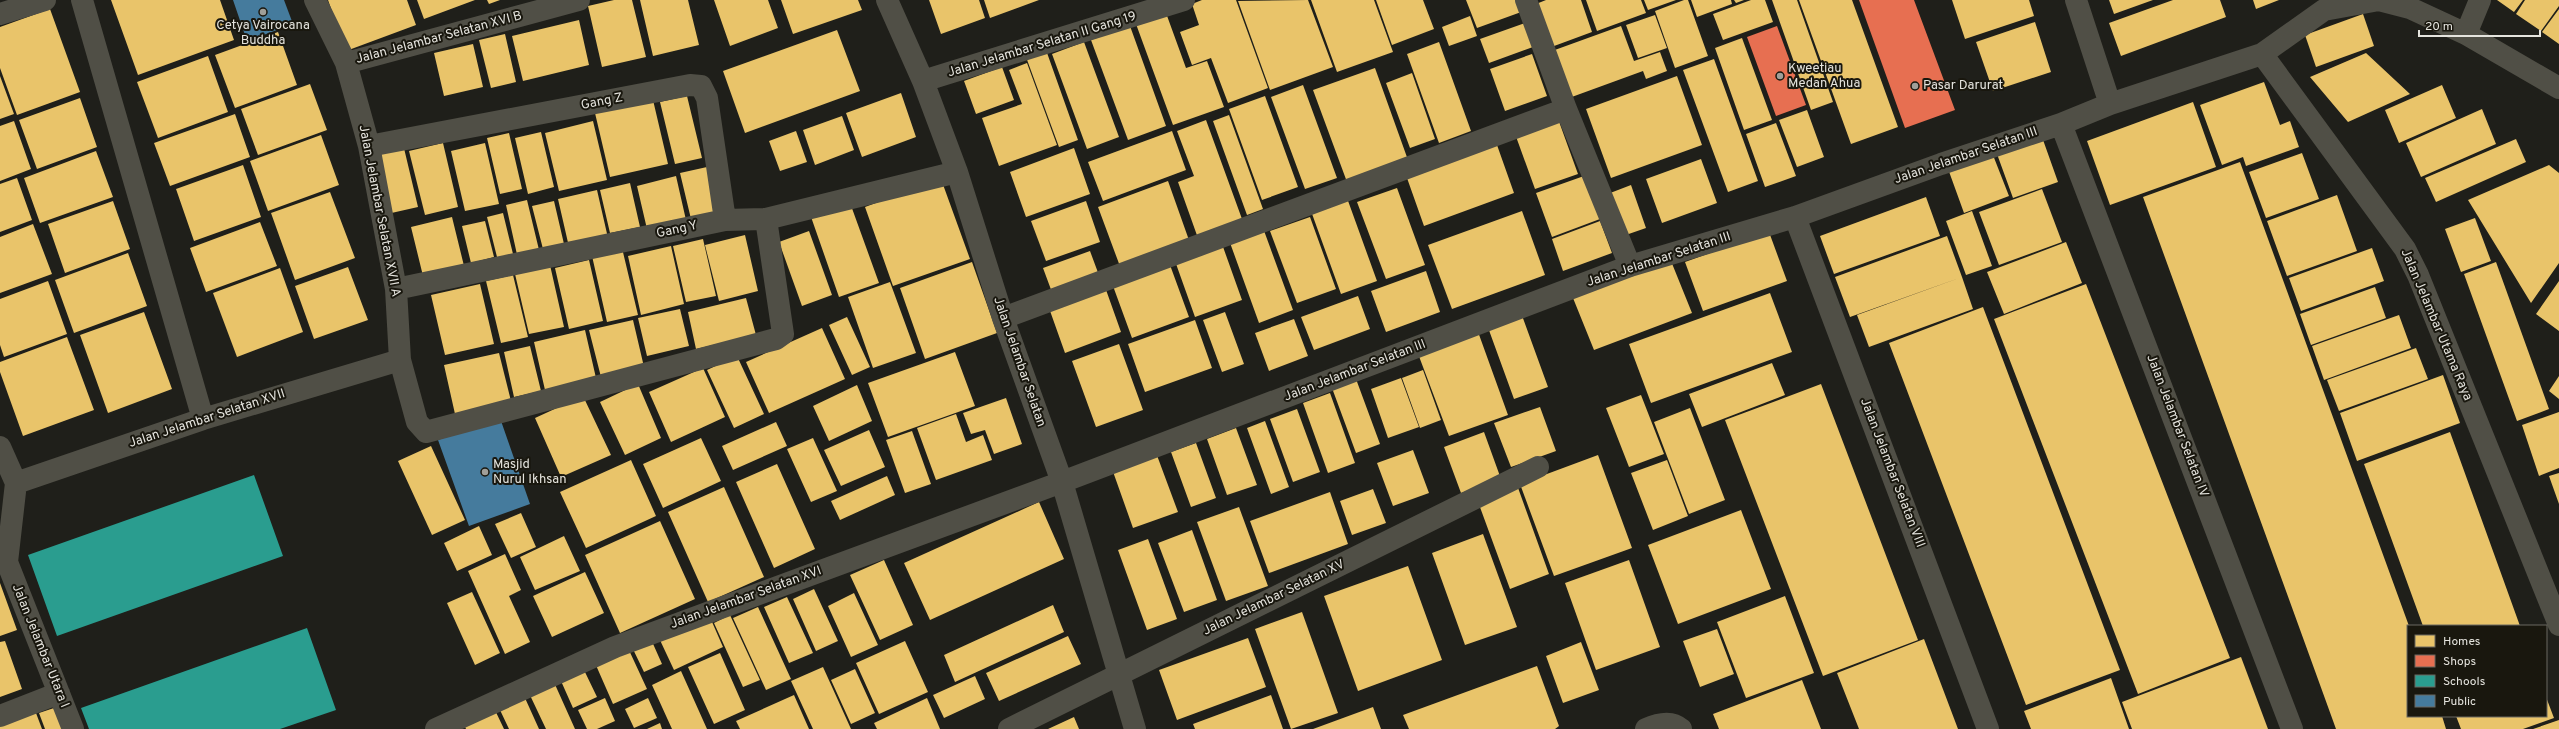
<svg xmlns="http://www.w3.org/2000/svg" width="2559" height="729" font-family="Overpass,sans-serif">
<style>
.homes{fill:#e9c46a}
.shops{fill:#e76f51}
.schools{fill:#2a9d8f}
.public{fill:#457b9d}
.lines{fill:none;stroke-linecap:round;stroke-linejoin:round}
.minor{stroke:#504f46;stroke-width:22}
.poi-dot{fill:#a09f99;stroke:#19170e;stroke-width:1.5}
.labels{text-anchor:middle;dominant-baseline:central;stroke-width:4;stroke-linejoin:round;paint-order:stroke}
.poi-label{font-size:13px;fill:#e5e4de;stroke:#19170e;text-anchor:start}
.street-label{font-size:13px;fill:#e5e4de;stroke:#19170e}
</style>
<rect width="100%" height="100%" fill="#1f1f1a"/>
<path class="homes" d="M111 0H220L234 40 138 75Z
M328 0H407L416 25 346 51Z
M417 0H475L424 19Z
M487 0H500L489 4Z
M614 0H632L646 57 602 67 588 6Z
M640 0H688L699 45 653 56Z
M714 0H768L778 28 730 46Z
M781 0H858L862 10 793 34Z
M929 0H979L985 18 941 34Z
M984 0H1039L990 18Z
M1202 0H1236L1268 88 1228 103 1211 58 1192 65 1180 32 1199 25 1192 4Z
M1308 0 1333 67 1270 90 1238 1Z
M1311 0H1374L1393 52 1337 72Z
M1376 0H1423L1434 29 1392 45Z
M1466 0H1520L1524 11 1477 28Z
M1546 0H1581L1592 32 1546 49 1531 6Z
M1586 0H1641L1646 13 1597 31Z
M1644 0H1676L1648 10Z
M1684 0H1688L1708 56 1675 68 1655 11Z
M1691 0H1731L1732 4 1697 17Z
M1734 0H1744L1736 3Z
M1751 0H1765L1773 22 1723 40 1713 14Z
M1772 0H1797L1833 102 1811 110Z
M1799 0H1852L1898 127 1851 144Z
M1952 0H2029L2034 16 1965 39Z
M2109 0H2153L2114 14Z
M2173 0H2220L2226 17 2121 56 2109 23Z
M2253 0H2279L2256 9Z
M2497 0H2523L2514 12Z
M2525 0H2559V6L2541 31 2516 14Z
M50 9 80 92 17 115 0 68V27Z
M2559 9V44L2542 32Z
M1166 13 1186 68 1207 61 1224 107 1173 125 1136 24Z
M2363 14 2374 46 2316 67 2305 35Z
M1655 15 1667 48 1638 58 1626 25Z
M1470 16 1477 36 1449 46 1442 27Z
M579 20 589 65 523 81 512 36Z
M2035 22 2051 72 1993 91 1976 42Z
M1525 23 1533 47 1489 63 1480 39Z
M1130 26 1166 126 1128 140 1091 40Z
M1621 26 1634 61 1660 52 1667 71 1646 79 1643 71 1569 98 1552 51Z
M837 30 860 91 745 133 723 71Z
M278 32 297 85 235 108 215 55Z
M505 34 516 82 491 88 479 40Z
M1742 38 1772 120 1744 130 1715 48Z
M1084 42 1119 137 1087 149 1052 54Z
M1439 42 1471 131 1439 143 1407 54Z
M473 44 483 87 444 96 434 53Z
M1046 50 1078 140 1059 147 1026 57Z
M2366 53 2410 94 2348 122 2310 77Z
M1532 54 1547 96 1505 111 1490 69Z
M208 56 228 112 158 138 137 82Z
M1714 59 1758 181 1728 192 1683 70Z
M1027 63 1057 145 999 166 982 118 1022 104 1009 70Z
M1002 67 1014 100 976 114 964 81Z
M1375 68 1408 160 1347 182 1313 90Z
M1412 73 1435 139 1410 148 1386 83Z
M0 76 14 114 0 119Z
M1677 76 1702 145 1611 178 1586 109Z
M2264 82 2280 125 2290 121 2299 147 2246 166 2243 157 2222 165 2200 105Z
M310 84 327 130 258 155 241 109Z
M1303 85 1337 178 1305 189 1271 97Z
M2442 85 2456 118 2399 143 2385 110Z
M901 93 916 137 862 157 846 113Z
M687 96 702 158 675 164 660 102Z
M1265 96 1298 187 1262 200 1229 109Z
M80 98 97 147 37 169 19 120Z
M653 100 668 164 610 177 595 113Z
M2193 102 2216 167 2110 205 2087 141Z
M2482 109 2496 144 2421 177 2406 143Z
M1807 110 1824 157 1797 167 1779 120Z
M235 114 250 157 170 186 154 143Z
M1229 115 1263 209 1247 215 1213 121Z
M842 116 854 150 815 165 803 130Z
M1557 116 1578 174 1535 189 1514 131Z
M1206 120 1242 219 1199 241 1178 182 1194 176 1177 131Z
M14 121 31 169 0 181V126Z
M593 121 607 180 559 191 545 133Z
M1776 123 1796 176 1765 187 1746 134Z
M796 131 807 162 780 171 769 141Z
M1172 131 1186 170 1103 201 1088 162Z
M541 132 554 187 528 194 515 138Z
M509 133 522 189 500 194 487 138Z
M321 135 339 185 268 211 250 161Z
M2042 137 2058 182 2013 198 1997 154Z
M2516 139 2526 162 2436 202 2425 178Z
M443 143 458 207 425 215 409 151Z
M485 143 499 204 465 211 451 151Z
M403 144 418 207 387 214 372 151Z
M1497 145 1514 193 1424 226 1407 178Z
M1074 148 1090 194 1026 217 1010 172Z
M1991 150 2009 196 1964 213 1947 166Z
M96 151 113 197 40 223 24 178Z
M2302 153 2319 199 2266 218 2249 172Z
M1701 159 1717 203 1662 223 1646 179Z
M2240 162 2409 626 2408 716H2442L2446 729H2336L2315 671 2143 197Z
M243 165 261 217 194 241 176 189Z
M2549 165 2559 173V263L2531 303 2468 200Z
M707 167 718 213 691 219 680 173Z
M676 176 686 220 647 229 637 186Z
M1584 176 1600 219 1552 237 1536 193Z
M17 178 32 220 0 232V184Z
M941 179 970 259 893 286 865 207Z
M1168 181 1190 243 1121 269 1098 207Z
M630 183 640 227 610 233 600 190Z
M1631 185 1646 228 1620 237 1605 195Z
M1397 188 1425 265 1386 279 1357 202Z
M2042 189 2062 242 1999 265 1979 212Z
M597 190 608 238 569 247 558 199Z
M330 192 355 258 295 280 271 213Z
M2337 195 2357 251 2287 276 2267 221Z
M1926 197 1940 236 1834 274 1820 236Z
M1347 198 1377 281 1341 294 1311 211Z
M527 200 540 254 518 259 506 205Z
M849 200 879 283 839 297 810 214Z
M113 201 130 249 65 273 48 224Z
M554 201 564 244 543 249 532 206Z
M1086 201 1100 242 1046 261 1031 221Z
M1522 211 1545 275 1452 309 1428 245Z
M1972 211 1992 266 1966 275 1946 221Z
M503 213 514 258 498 261 487 217Z
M452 217 465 270 424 280 411 227Z
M1310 217 1336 289 1297 303 1270 231Z
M2475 218 2491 261 2461 272 2445 229Z
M485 221 494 257 471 263 462 226Z
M1600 221 1612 253 1563 271 1552 239Z
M260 222 277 266 206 292 190 248Z
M33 224 52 274 0 293V237Z
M1263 228 1293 310 1259 323 1229 240Z
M809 231 832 295 802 306 779 242Z
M1769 232 1787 281 1703 311 1685 262Z
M745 235 758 291 719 301 705 245Z
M1947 236 1962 277 1850 317 1835 277Z
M703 239 716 296 686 302 673 246Z
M2066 242 2082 283 2004 314 1987 272Z
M1222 244 1242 300 1195 317 1175 261Z
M671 246 684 304 641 315 628 256Z
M622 248 638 315 607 322 592 256Z
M2372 248 2384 281 2301 311 2289 278Z
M1090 251 1100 278 1053 295 1043 268Z
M128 253 147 306 74 333 55 280Z
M589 260 603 321 569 329 555 268Z
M1671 261 1692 313 1594 350 1573 298Z
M972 262 997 333 925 359 900 288Z
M2496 262 2549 409 2517 421 2464 274Z
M550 265 564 327 529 334 515 274Z
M1170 265 1189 317 1132 338 1113 286Z
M348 267 368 320 314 339 295 286Z
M280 268 303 332 237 357 213 293Z
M1426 271 1440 312 1386 332 1371 291Z
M513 275 528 337 501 343 486 281Z
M1962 277 1973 309 1869 347 1857 315Z
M48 281 67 334 4 357 0 345V299Z
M2559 281V331L2536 314Z
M890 282 916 353 873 368 848 297Z
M480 284 494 344 445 355 431 295Z
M2086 284 2230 658 2138 694 1994 319Z
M1105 287 1121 332 1065 353 1049 308Z
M2375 287 2386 318 2311 345 2300 314Z
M1770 293 1792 352 1651 403 1629 344Z
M1358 296 1370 329 1314 350 1301 317Z
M746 298 756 335 696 349 688 312Z
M1983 307 2120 670 2026 705 1889 343Z
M680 309 689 346 647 356 638 318Z
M1520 310 1548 387 1514 399 1486 322Z
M144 312 172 389 108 413 80 335Z
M1225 312 1244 364 1222 372 1203 320Z
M2399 315 2411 348 2324 380 2312 346Z
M847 317 870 367 852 375 829 325Z
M1294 319 1308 356 1269 371 1255 333Z
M633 320 644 367 601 377 589 330Z
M1195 320 1212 368 1145 392 1128 344Z
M822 328 845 379 769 413 746 362Z
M1477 329 1508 415 1449 436 1417 351Z
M585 330 596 378 545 390 534 342Z
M67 337 94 410 23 436 0 372V362Z
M1119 344 1143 410 1096 427 1072 361Z
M530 346 541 391 514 397 504 352Z
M2416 348 2428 379 2339 411 2327 380Z
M955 352 975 406 888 437 868 383Z
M499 353 511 401 455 414 444 365Z
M737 356 764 414 734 428 707 370Z
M1772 363 1785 395 1702 427 1689 394Z
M703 368 725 417 671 442 649 392Z
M1423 370 1441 420 1420 428 1402 378Z
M2443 375 2460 423 2357 461 2340 413Z
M2559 376V399L2549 391Z
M1401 378 1419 427 1388 438 1371 389Z
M1356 379 1380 444 1356 453 1332 388Z
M638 384 661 438 625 455 600 402Z
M1821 384 1918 640 1823 676 1725 420Z
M857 385 872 421 829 441 813 406Z
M1330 393 1355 463 1328 473 1303 403Z
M1641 395 1664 454 1629 467 1606 408Z
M583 396 611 455 561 477 535 418Z
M1006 398 1022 444 994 454 985 430 971 434 963 413Z
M1540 407 1556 451 1511 467 1494 423Z
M1690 408 1725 500 1689 514 1654 422Z
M1297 409 1320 472 1293 482 1270 419Z
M2559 412V468L2539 476 2522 425Z
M956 414 966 442 983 435 992 460 936 480 917 428Z
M1265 421 1289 487 1271 494 1247 428Z
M776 422 787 446 733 470 722 446Z
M1236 428 1257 485 1227 495 1207 439Z
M869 430 885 467 841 486 824 450Z
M912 431 931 484 905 493 886 440Z
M1484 432 1501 479 1461 493 1444 447Z
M2450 432 2467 479 2520 626H2423L2378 502 2364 464Z
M701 438 721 481 663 508 643 464Z
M813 438 837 491 811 502 787 449Z
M1196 443 1216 498 1191 507 1171 452Z
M431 446 465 520 432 535 398 461Z
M1155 450 1178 512 1133 528 1111 466Z
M1413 450 1429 493 1393 506 1377 463Z
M1598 455 1632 548 1554 576 1520 484Z
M631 460 656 516 586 548 560 492Z
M1667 460 1688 516 1653 530 1631 473Z
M777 464 815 549 774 568 736 482Z
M2559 473V504L2549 476Z
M887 476 895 495 840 520 831 501Z
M1517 485 1549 574 1510 589 1477 499Z
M724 487 764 577 708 602 668 512Z
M1373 489 1386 523 1352 535 1340 501Z
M1330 492 1348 544 1269 573 1250 521Z
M1039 502 1064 559 930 620 904 563Z
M1239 507 1268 586 1226 601 1197 522Z
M1741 510 1771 589 1678 624 1648 545Z
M521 513 536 547 511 558 495 524Z
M660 521 695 599 620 633 585 555Z
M479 526 492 555 457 571 444 543Z
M1192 530 1217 600 1184 612 1158 543Z
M1483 534 1517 627 1465 645 1432 553Z
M564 536 580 571 535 590 520 557Z
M1148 539 1177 619 1147 630 1118 550Z
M505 554 521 590 509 596 530 642 505 654 468 571Z
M884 560 913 625 880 640 850 575Z
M1629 560 1660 647 1596 670 1565 583Z
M1408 566 1442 660 1358 691 1324 596Z
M585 572 604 613 552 637 533 596Z
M0 583 17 630 0 636Z
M814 589 838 641 816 651 793 599Z
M472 592 500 653 475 665 447 603Z
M854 593 878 645 851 657 828 606Z
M1785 596 1814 673 1746 698 1717 622Z
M787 597 813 653 789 663 764 607Z
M1053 605 1064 632 955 682 944 655Z
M758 607 791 679 766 690 733 618Z
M1302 612 1338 713 1291 729 1255 629Z
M709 615 723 647 674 670 659 638Z
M730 615 760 680 743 687 714 623Z
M1717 629 1734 674 1700 687 1683 641Z
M1068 636 1081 664 999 701 986 673Z
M650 637 662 664 644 672 631 645Z
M1248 638 1266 687 1177 720 1159 670Z
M1924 639 1958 729H1859L1837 673Z
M5 641 22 689 0 697V642Z
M905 641 928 692 879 714 856 663Z
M1581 642 1599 690 1563 703 1546 656Z
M628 648 647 689 613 704 595 663Z
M720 653 745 710 714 724 688 667Z
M2241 657 2268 729H2132L2122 702Z
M1537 666 1559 726 1555 729H1409L1403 715Z
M823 667 851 729H813L791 681Z
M855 669 875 713 851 724 831 680Z
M584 670 597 697 573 708 561 681Z
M681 671 707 729H672L652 685Z
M975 676 985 699 944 718 933 695Z
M2111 678 2129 729H2031L2024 711Z
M553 680 575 729H546L528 691Z
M1802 680 1821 729H1719L1713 714Z
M794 695 809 729H740L736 721Z
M1271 695 1283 729H1195L1193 724Z
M2546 697 2554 718 2523 729H2461L2456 716H2546Z
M525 698 539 729H509L500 710Z
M605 698 615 721 597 729H587L578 710Z
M648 698 657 718 634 728 625 709Z
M927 698 940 729H877L874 723Z
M493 706 504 729H466L462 720Z
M57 707 65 729H45L39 713Z
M1373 707 1381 729H1313Z
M36 713 42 729H0V726Z
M1074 717 1079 729H1048Z
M2559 720V729H2533Z
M660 723 662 729H647Z"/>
<path class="shops" d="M1859 0H1914L1955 110 1905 128Z
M1777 26 1806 105 1776 116 1747 37Z"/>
<path class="schools" d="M254 475 283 556 57 636 28 555Z
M307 628 336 710 280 729H89L81 708Z"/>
<path class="public" d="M233 0H284L293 24 247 41Z
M500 418 530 504 469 526 438 440Z"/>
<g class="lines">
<path class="minor" d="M82 0 203 419
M315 0 346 63 369 146 396 289 400 360 417 422 426 432 776 339 783 334 766 219
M887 0 923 81 957 172 1003 318 1062 482 1135 729
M1526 0 1566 109 1630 266
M2076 0 2110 104
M0 14 45 0
M2466 34 2480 0
M2262 54 2405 249 2418 275 2559 625
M346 63 579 0
M923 81 1184 0
M2061 124 2292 729
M369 146 690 85 701 86 707 98 725 220
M1795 217 1988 729
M396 289 725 220 766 219 957 172
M1003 318 1566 109
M0 447 16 483 7 562 73 729
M16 483 203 419 400 360
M0 716 59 693
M436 729 615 647 1062 482 1630 266 1795 217 1941 164 2061 124 2110 104 2262 54 2324 10 2379 0 2410 8 2466 34 2559 88
M1009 729 1538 467
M1646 729C1657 724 1671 720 1681 729"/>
</g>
<g class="poi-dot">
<circle cx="263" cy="12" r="4"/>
<circle cx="1780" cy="76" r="4"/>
<circle cx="1915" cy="86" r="4"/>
<circle cx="485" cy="472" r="4"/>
</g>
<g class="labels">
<g class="poi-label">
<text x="263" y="26" text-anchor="middle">Cetya Vairocana<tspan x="263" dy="15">Buddha</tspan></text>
<text x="1788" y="69">Kweetiau<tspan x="1788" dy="15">Medan Ahua</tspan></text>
<text x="1923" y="86">Pasar Darurat</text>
<text x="493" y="465">Masjid<tspan x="493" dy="15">Nurul Ikhsan</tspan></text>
</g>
<g class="street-label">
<text transform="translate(439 38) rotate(-15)">Jalan Jelambar Selatan XVI B</text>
<text transform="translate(1042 45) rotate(-17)">Jalan Jelambar Selatan II Gang 19</text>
<text transform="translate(602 102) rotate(-11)">Gang Z</text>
<text transform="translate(1966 156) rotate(-19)">Jalan Jelambar Selatan III</text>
<text transform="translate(379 211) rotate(79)">Jalan Jelambar Selatan XVII A</text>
<text transform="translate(677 230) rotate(-12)">Gang Y</text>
<text transform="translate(1659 260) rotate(-18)">Jalan Jelambar Selatan III</text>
<text transform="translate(2436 325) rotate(67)">Jalan Jelambar Utama Raya</text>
<text transform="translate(1019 362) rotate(71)">Jalan Jelambar Selatan</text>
<text transform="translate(1355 371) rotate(-21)">Jalan Jelambar Selatan III</text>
<text transform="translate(207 419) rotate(-18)">Jalan Jelambar Selatan XVII</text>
<text transform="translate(2177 426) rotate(69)">Jalan Jelambar Selatan IV</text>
<text transform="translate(1892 473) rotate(69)">Jalan Jelambar Selatan VIII</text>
<text transform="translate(746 598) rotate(-20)">Jalan Jelambar Selatan XVI</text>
<text transform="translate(1274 598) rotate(-26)">Jalan Jelambar Selatan XV</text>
<text transform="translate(40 646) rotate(68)">Jalan Jelambar Utara I</text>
</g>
</g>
<rect x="2407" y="625" width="140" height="92" fill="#19170e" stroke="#6b6961"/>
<rect x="2415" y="635" width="20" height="12" fill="#e9c46a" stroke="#6b6961"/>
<text x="2443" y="645" font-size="12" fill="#e5e4de">Homes</text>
<rect x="2415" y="655" width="20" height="12" fill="#e76f51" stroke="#6b6961"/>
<text x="2443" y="665" font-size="12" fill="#e5e4de">Shops</text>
<rect x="2415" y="675" width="20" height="12" fill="#2a9d8f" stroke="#6b6961"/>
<text x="2443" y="685" font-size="12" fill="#e5e4de">Schools</text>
<rect x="2415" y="695" width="20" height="12" fill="#457b9d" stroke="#6b6961"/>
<text x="2443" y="705" font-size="12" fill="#e5e4de">Public</text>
<path d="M2419 30v6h121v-6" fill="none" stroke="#e5e4de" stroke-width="2"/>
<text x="2425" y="30" font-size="12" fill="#e5e4de" stroke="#19170e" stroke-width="3" paint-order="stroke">20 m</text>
</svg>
